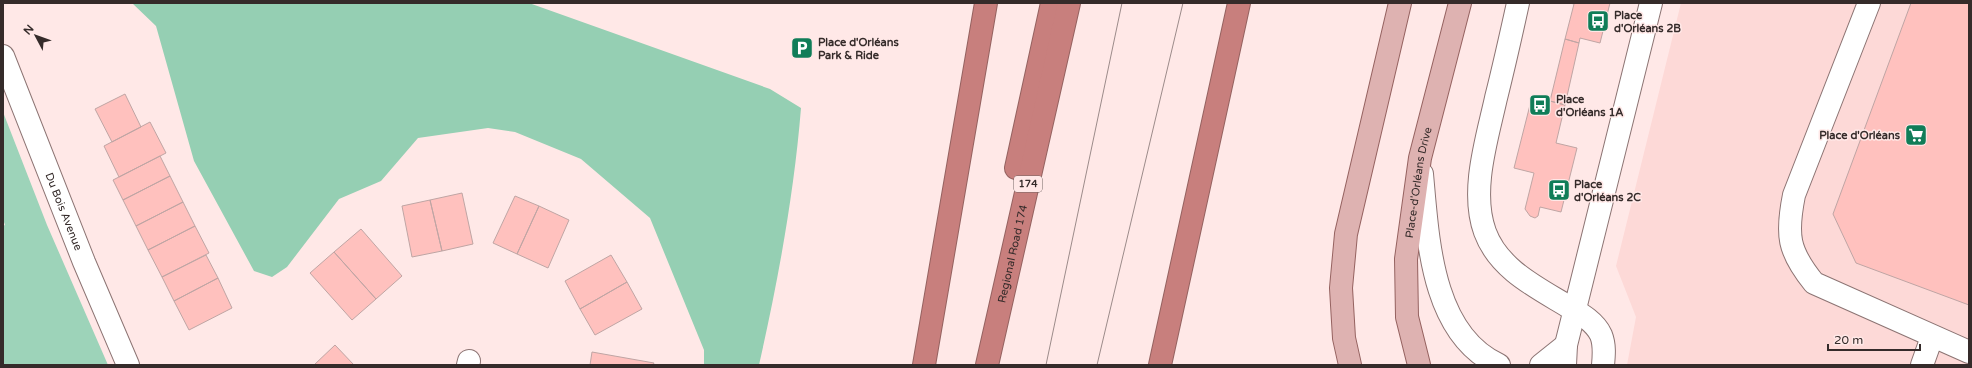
<svg xmlns="http://www.w3.org/2000/svg" width="1972" height="368" font-family="'Varela Round',sans-serif">
<style>
.built{fill:#fdd9d7}
.green{fill:#9dd3b9}
.forest{fill:#95cfb3}
.building{fill:#ffc1be;stroke:#bfa5a4}
.lines{fill:none;stroke-linecap:round;stroke-linejoin:round}
.minor-casing{stroke:#8c7473;stroke-width:24}
.major-casing{stroke:#956260;stroke-width:24}
.highway-casing{stroke:#956260;stroke-width:24}
.minor{stroke:#fff;stroke-width:22}
.major{stroke:#deb2b1;stroke-width:22}
.highway{stroke:#c87f7d;stroke-width:22}
.tram{stroke:#9c8b8a;stroke-width:1}
.labels{text-anchor:middle;dominant-baseline:central;stroke-width:3;stroke-linejoin:round;paint-order:stroke}
.shield{fill:#ffe8e7;stroke:#726463;stroke-width:1}
.shield-label{font-size:10px;font-weight:bold;fill:#352b2a}
.poi-label{font-size:11px;font-weight:bold;fill:#352b2a;stroke:#ffe8e7;text-anchor:start}
.street-label{font-size:11px;fill:#352b2a;stroke:#ffe8e7}
</style>
<rect width="100%" height="100%" fill="#ffe8e7"/>
<path class="built" d="M1681 3H1969V365H1627L1636 317 1616 266Z"/>
<path class="green" d="M3 112 47 225 108 365H3V226L5 225 3 219Z"/>
<path class="forest" d="M132 3H529L770 89 801 108C794 194 778 281 759 365H704V350L650 218 581 159 515 132 488 128 418 138 381 181 339 199 287 267 272 277 254 271 194 161 156 26Z"/>
<path class="building" d="M1570 3H1610L1600 43 1580 38 1579 43 1565 39 1574 4Z
M1911 3H1969V305L1856 263 1833 214Z
M1565 39 1579 43 1565 105 1550 101Z
M125 94 141 127 112 142 95 109Z
M1531 101 1550 105V101L1565 105 1556 143 1577 148 1561 212 1540 207 1538 216 1535 218 1530 216 1525 209 1534 173 1514 168Z
M150 122 166 153 119 177 104 146Z
M160 156 170 176 123 200 113 180Z
M170 176 183 202 136 226 123 200Z
M462 193 473 244 442 251 430 200Z
M515 196 539 206 517 254 493 243Z
M430 200 442 251 412 257 402 206Z
M183 202 195 226 148 250 136 226Z
M539 206 569 220 548 268 517 254Z
M195 226 209 253 162 277 148 250Z
M361 229 402 276 376 299 334 252Z
M334 252 376 299 352 320 310 273Z
M206 255 218 278 174 301 162 277Z
M611 255 627 282 580 309 565 281Z
M218 278 232 308 189 330 174 301Z
M627 282 642 309 595 335 580 309Z
M335 345 354 365H314Z
M592 352 654 363 653 365H590Z"/>
<g class="lines">
<g class="minor-casing">
<g id="minor">
<path d="M1518 3C1511 35 1504 66 1496 98 1487 139 1470 191 1485 232 1499 270 1538 288 1569 307 1581 314 1595 322 1601 335 1605 345 1604 355 1603 365"/>
<path d="M1869 3 1794 195C1786 235 1788 251 1814 283L1969 352"/>
<path id="s1" d="M3 56 84 262 128 365"/>
<path d="M1422 174C1428 238 1431 334 1499 365"/>
<path d="M468 365 469 361"/>
<path d="M1541 365 1566 345"/>
<path d="M1565 365 1566 345 1651 3"/>
<path d="M1922 365 1932 337"/>
</g>
</g>
<g class="major-casing">
<g id="major">
<path d="M1350 365 1344 338 1341 288 1346 234 1400 3"/>
<path id="s2" d="M1419 365 1407 317 1406 259 1420 158 1460 3"/>
</g>
</g>
<g class="highway-casing">
<g id="highway">
<path d="M1016 168 1052 3"/>
<path d="M924 365 986 3"/>
<path id="s3" d="M987 365 1069 3"/>
<path d="M1160 365 1239 3"/>
</g>
</g>
<use href="#minor" class="minor"/>
<use href="#major" class="major"/>
<use href="#highway" class="highway"/>
<path class="tram" d="M1046 365 1122 3
M1097 365 1183 3"/>
</g>
<defs>
<g id="bus-square" transform="scale(1.15)"><rect x="-9" y="-9" width="18" height="18" rx="4" fill="#107d58" stroke="#ffe8e7"/><path d="M-5-6H5V4H4V6H2V4H-2V6H-4V4H-5ZM-3.5-4V0h7V-4ZM-3.5 1.2v1.5H-2V1.2ZM2 1.2v1.5H3.5V1.2Z" fill="#fff"/></g>
<g id="parking-square" transform="scale(1.15)"><rect x="-9" y="-9" width="18" height="18" rx="4" fill="#107d58" stroke="#ffe8e7"/><path d="M-3.5-5.5H1a3.5 3.5 0 0 1 0 7H-1V5.5H-3.5ZM-1-3.4V-.6H.8a1.4 1.4 0 0 0 0-2.8Z" fill="#fff"/></g>
<g id="supermarket-square" transform="scale(1.15)"><rect x="-9" y="-9" width="18" height="18" rx="4" fill="#107d58" stroke="#ffe8e7"/><path d="M-6-5.5h2.5l.6 2H6L4.5 2H-2.5L-4.4-4H-6ZM-1.5 3.2a1.3 1.3 0 1 0 .1 0ZM3 3.2a1.3 1.3 0 1 0 .1 0Z" fill="#fff"/></g>
</defs>
<g fill-rule="evenodd">
<use href="#bus-square" x="1598" y="21"/>
<use href="#parking-square" x="802" y="48"/>
<use href="#bus-square" x="1540" y="105"/>
<use href="#supermarket-square" x="1916" y="135"/>
<use href="#bus-square" x="1559" y="190"/>
</g>
<g class="labels">
<rect class="shield" x="1014" y="176" width="28" height="16" rx="3"/>
<g class="shield-label">
<text x="1028" y="184">174</text>
</g>
<g class="poi-label">
<text x="1614" y="15">Place<tspan x="1614" dy="13">d'Orléans 2B</tspan></text>
<text x="818" y="42">Place d'Orléans<tspan x="818" dy="13">Park &amp; Ride</tspan></text>
<text x="1556" y="99">Place<tspan x="1556" dy="13">d'Orléans 1A</tspan></text>
<text x="1900" y="135" text-anchor="end">Place d'Orléans</text>
<text x="1574" y="184">Place<tspan x="1574" dy="13">d'Orléans 2C</tspan></text>
</g>
<g class="street-label">
<text stroke="none"><textPath href="#s2" startOffset="185">Place-d'Orléans Drive</textPath></text>
<text stroke="none"><textPath href="#s1" startOffset="167">Du Bois Avenue</textPath></text>
<text stroke="none"><textPath href="#s3" startOffset="114">Regional Road 174</textPath></text>
</g>
</g>
<rect width="1972" height="368" fill="none" stroke="#352b2a" stroke-width="8"/>
<g transform="translate(36 36) rotate(311)" stroke="#ffe8e7" stroke-width="3" paint-order="stroke">
<path d="M0-3L7 15L0 10L-7 15Z" fill="#352b2a"/>
<text y="-6" font-size="11" font-weight="bold" text-anchor="middle" fill="#352b2a">N</text>
</g>
<path d="M1828 344v6h92v-6" fill="none" stroke="#352b2a" stroke-width="2"/>
<text x="1834" y="344" font-size="12" fill="#352b2a" stroke="#ffe8e7" stroke-width="3" paint-order="stroke">20 m</text>
</svg>
